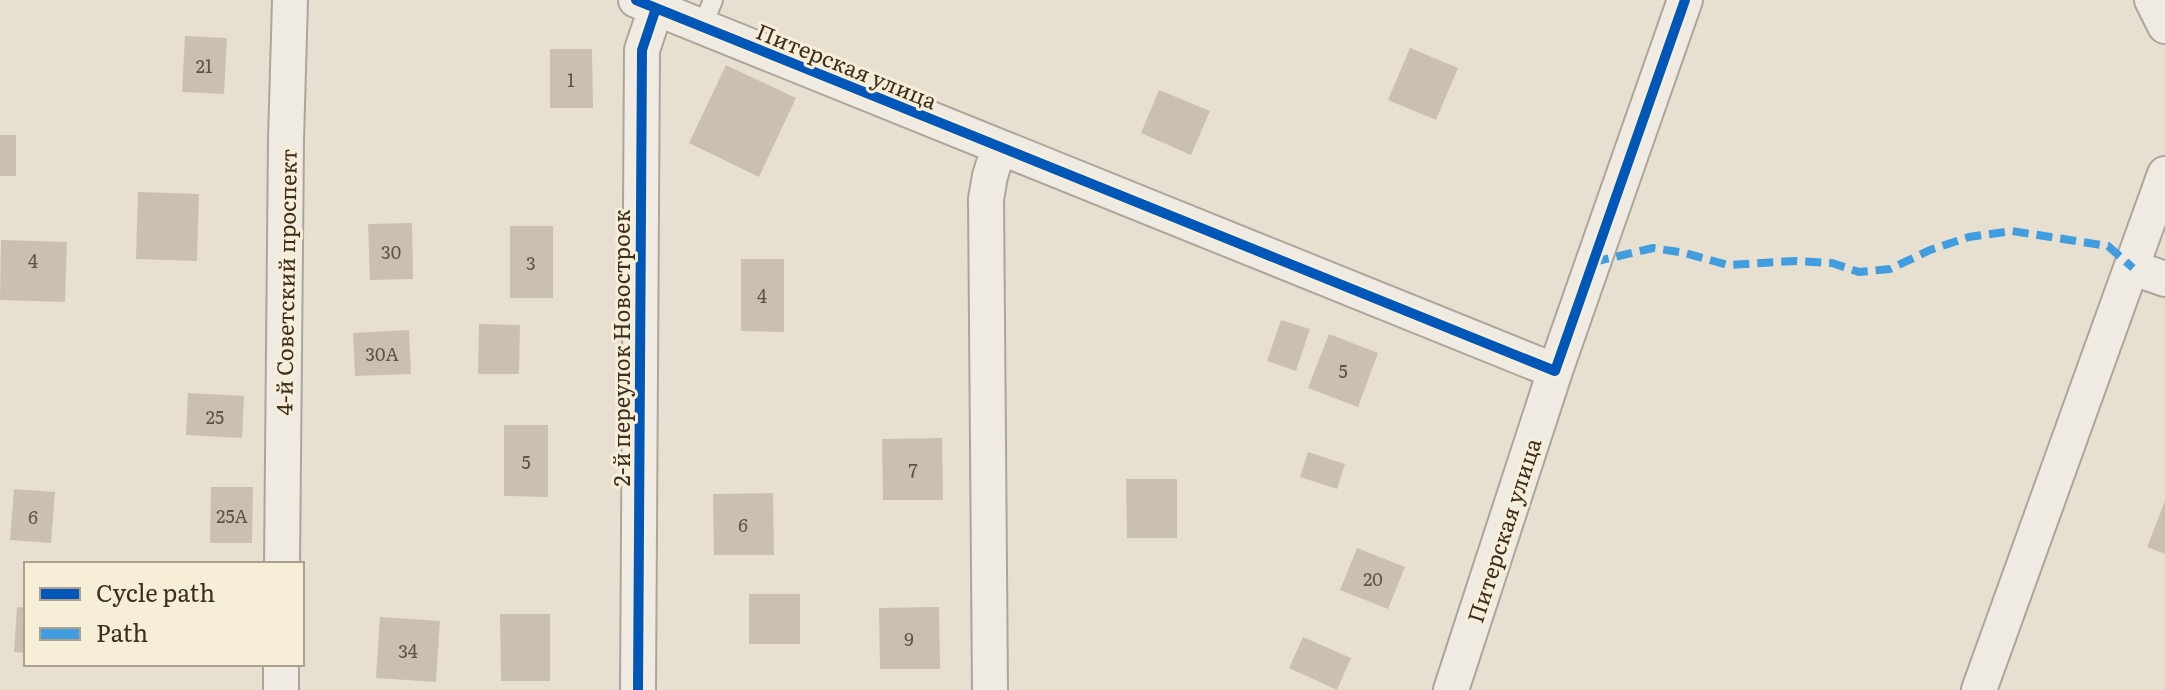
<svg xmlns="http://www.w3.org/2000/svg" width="2165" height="690" font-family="Literata,serif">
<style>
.building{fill:#cbbfb2}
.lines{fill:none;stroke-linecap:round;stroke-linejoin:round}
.service-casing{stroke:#ada599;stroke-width:22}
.minor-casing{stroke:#ada599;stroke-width:38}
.service{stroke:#efebe3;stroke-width:18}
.minor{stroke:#efebe3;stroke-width:34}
.quiet{stroke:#3f9de0;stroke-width:8;stroke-dasharray:16 8;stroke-linecap:butt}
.cycleway-casing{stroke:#f7eed8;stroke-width:15}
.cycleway{stroke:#0057b8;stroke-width:10}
.labels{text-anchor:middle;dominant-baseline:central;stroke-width:6;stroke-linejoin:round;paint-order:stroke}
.number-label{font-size:18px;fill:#605244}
.street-label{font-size:22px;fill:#3d2e20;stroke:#f7eed8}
</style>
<rect width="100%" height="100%" fill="#e7e0d1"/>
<path class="building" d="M185 36 227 38 224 94 182 92Z
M1410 48 1458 68 1436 120 1388 100Z
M550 49H592L593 108H550Z
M726 65 796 98 759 177 689 143Z
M1159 90 1210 111 1191 155 1141 133Z
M0 135H16V176H0Z
M138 192 199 194 197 261 136 259Z
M412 223 413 279 370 280 368 224Z
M510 226H553V298H510Z
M1 240 67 242 65 302 0 300Z
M741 259H784V332L741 331Z
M1281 320 1310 329 1296 371 1267 361Z
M479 324 520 325 519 374H478Z
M409 330 411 374 355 376 353 333Z
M1329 334 1378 353 1358 407 1308 388Z
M188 393 244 396 242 438 186 435Z
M504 425H548V497L504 496Z
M942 438 943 500H883L882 439Z
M1308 452 1345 464 1337 489 1300 477Z
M1126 479H1177V538H1127Z
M211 487H253L252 543H210Z
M14 489 55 492 51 543 10 540Z
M773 493 774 555H714L713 494Z
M2165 501V554L2147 547Z
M1357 548 1405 567 1388 609 1340 590Z
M749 594H800V644H749Z
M17 607 26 608V653L14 652Z
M939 607 940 669H880L879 608Z
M500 614H550V681H501Z
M380 617 440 621 436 682 376 678Z
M1303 637 1351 658 1337 690 1289 668Z"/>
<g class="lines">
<g class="service-casing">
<path id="service" d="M702 27 713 0"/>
</g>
<g class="minor-casing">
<path id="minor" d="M636 0 1555 371 1685 0
M2152 0 2165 26
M2133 268 2165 279
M282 564 286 140 290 0
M281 690V664
M638 690 642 50 656 8
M990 690 986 199 990 176 999 148
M1451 690 1555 371
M1979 690 2165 174"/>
</g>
<use href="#service" class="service"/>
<use href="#minor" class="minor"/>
<path class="quiet" d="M1593 262 1653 248 1685 253 1728 265 1796 261 1832 263 1859 272 1890 269 1930 250 1969 237 2012 231 2108 246 2133 268"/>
<g class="cycleway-casing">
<path id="cycleway" d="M636 0 1555 371 1685 0
M638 690 642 50 656 8"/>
</g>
<use href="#cycleway" class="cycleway"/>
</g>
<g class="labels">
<g class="number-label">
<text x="204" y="65">21</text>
<text x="571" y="79">1</text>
<text x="391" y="251">30</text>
<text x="33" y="260">4</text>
<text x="531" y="262">3</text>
<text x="762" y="295">4</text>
<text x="382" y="353">30А</text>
<text x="1343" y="370">5</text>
<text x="215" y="416">25</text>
<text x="526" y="461">5</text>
<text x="913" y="469">7</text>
<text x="232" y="515">25А</text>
<text x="33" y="516">6</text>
<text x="743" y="524">6</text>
<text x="1373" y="578">20</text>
<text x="909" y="638">9</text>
<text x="408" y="650">34</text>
</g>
<g class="street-label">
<text transform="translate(847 65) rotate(22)">Питерская улица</text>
<text transform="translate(285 282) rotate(-89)">4-й Советский проспект</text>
<text transform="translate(620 348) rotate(-90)">2-й переулок Новостроек</text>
<text transform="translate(1503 530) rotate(-72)">Питерская улица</text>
</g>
</g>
<rect x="24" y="562" width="280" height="104" fill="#f7eed8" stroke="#ada18e" stroke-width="2"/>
<rect x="40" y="588" width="40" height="12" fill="#0057b8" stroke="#ada18e" stroke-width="2"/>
<text x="96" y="602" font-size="24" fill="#3d2e20">Cycle path</text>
<rect x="40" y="628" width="40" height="12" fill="#3f9de0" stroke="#ada18e" stroke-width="2"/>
<text x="96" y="642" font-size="24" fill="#3d2e20">Path</text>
</svg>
